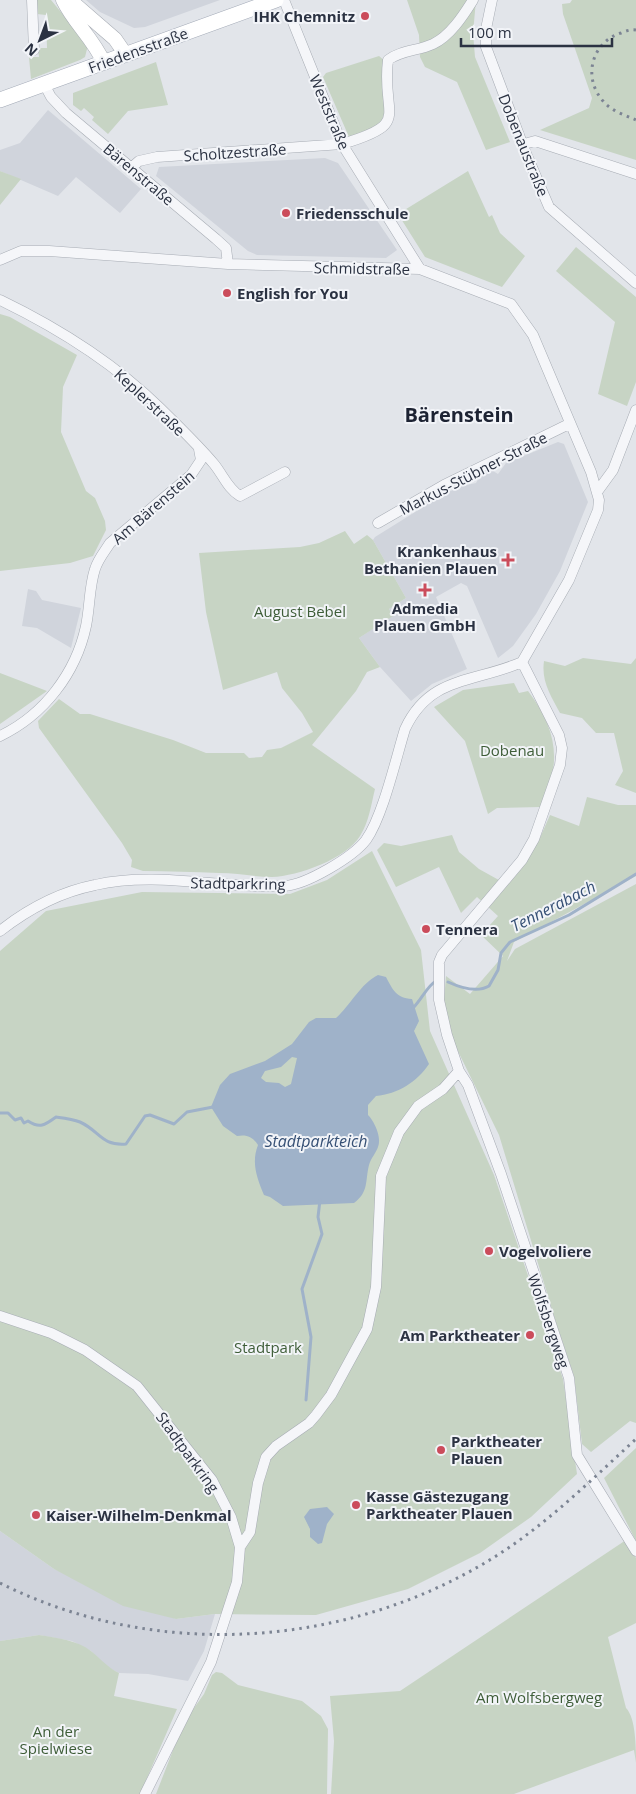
<svg xmlns="http://www.w3.org/2000/svg" width="636" height="1794" font-family="'Open Sans',sans-serif">
<style>
.built{fill:#d0d4dc}
.green{fill:#c7d4c4}
.water{fill:#9fb2c9;fill-rule:evenodd}
.lines{fill:none;stroke-linecap:round;stroke-linejoin:round}
.stream{stroke:#9fb2c9;stroke-width:3}
.street-casing{stroke:#a7acb4;stroke-width:11}
.secondary-casing{stroke:#a7acb4;stroke-width:15}
.primary-casing{stroke:#a2a9b6;stroke-width:16}
.street{stroke:#f5f6f9;stroke-width:10}
.secondary{stroke:#fff;stroke-width:14}
.primary{stroke:#fff;stroke-width:15}
.rail{stroke:#7c8493;stroke-width:3;stroke-dasharray:2.5 5;stroke-linecap:butt}
.poi-dot{fill:#cb4c5b;stroke:#f2f4f8;stroke-width:2}
.labels{text-anchor:middle;dominant-baseline:central;stroke-width:4;stroke-linejoin:round;paint-order:stroke}
.poi-label{font-size:15px;font-weight:bold;fill:#2b3242;stroke:#f2f4f8;text-anchor:start}
.street-label{font-size:15px;fill:#2b3242;stroke:#f2f4f8}
.park-label{font-size:15px;fill:#3e5d38;stroke:#f2f4f8}
.water-label{font-size:16px;font-style:italic;fill:#365075;stroke:#f2f4f8}
.district-label{font-size:20px;font-weight:bold;fill:#1d2333;stroke:#f2f4f8}
</style>
<rect width="100%" height="100%" fill="#e2e5ea"/>
<path class="built" d="M86 0H220L145 27 134 28 100 12Z
M48 110 141 189 120 213 76 177 58 196 0 171V150L20 143Z
M325 158 338 163 397 250 386 258 257 255 248 251 156 176 159 167Z
M558 442 564 444 588 502 560 571 536 614 513 646 498 658 467 586 461 583 436 597 467 669 432 684 411 701 380 667 359 638 392 616 389 609 406 598 373 540 375 537 444 494 462 486 476 483 483 471H493L498 474 506 463Z
M28 589 36 591 42 600 81 608 71 648 37 628 22 626Z
M0 1531 54 1569 176 1619 215 1614 204 1651 188 1681 148 1674 119 1673 107 1667 91 1651 72 1641 39 1635 0 1641Z"/>
<path class="green" d="M36 0H51L88 45 85 57 80 60 31 79 29 57H39L38 48H47L46 15 37 14Z
M407 0H476L473 33 475 57 510 142 486 150 457 82 425 67 420 57 419 35Z
M572 0H636V160L540 130 589 108 592 98 563 14 562 4 570 3Z
M379 56 385 61 387 107 380 125 349 137 323 77 326 73Z
M156 62 168 105 128 111 108 134 92 120 94 117 84 108 81 111 73 105V93Z
M0 171 21 179 0 205Z
M468 171 489 217 492 215 500 233 525 256 502 287 425 257 398 214Z
M576 247 636 297V382L627 406 598 394 615 322 556 271Z
M0 314 10 317 77 355 63 387 61 432 86 491 95 498 105 521 106 530 93 556 70 563 0 571Z
M345 531 354 544 367 535 373 540 406 598 389 609 393 616 359 638 380 667 367 672 356 691 312 745 375 789C371 805 369 822 360 836 346 859 298 876 272 877 255 877 237 873 219 873 194 872 168 871 143 871L131 867 132 860 122 843 39 728 38 721 59 699 80 714H90L173 740 206 753H244L249 758 262 757 267 750 281 748 313 732 302 713 282 688 277 672 223 690 206 612 199 553 300 547 319 543Z
M583 658 631 664 636 658V793L615 785 623 771 614 733H596L582 718 560 713C551 696 541 681 544 661L565 666Z
M0 673 47 691 0 724Z
M514 683 519 693 528 691C557 729 563 764 540 807L497 808 488 814 465 741 434 707 463 690Z
M587 797 618 805H636V876L514 942 507 961 515 949 636 884V1423L630 1421 591 1452 582 1444 574 1376 557 1326 499 1135 452 1039 444 1000 446 976 470 994 503 956 481 935 498 916 477 897 461 913 439 867 396 887 377 850 384 843 401 846 452 835 459 852 479 869 506 884 539 840 550 815 579 826Z
M372 851 421 950 430 1031 494 1175 563 1379 577 1474 531 1517 480 1553 408 1589 316 1615 215 1614 176 1619 123 1606 54 1569 0 1531V951L46 911 142 892 290 894 327 880Z
M636 1448V1541L604 1478Z
M626 1540 636 1558V1623L608 1637 626 1708C636 1718 636 1749 636 1763L634 1750 514 1794H331L334 1741 330 1696 400 1691Z
M39 1635C57 1638 77 1640 91 1651 101 1659 107 1667 119 1673L114 1696 177 1709 140 1794H0V1641Z
M216 1672 222 1673 238 1685 302 1701 321 1716 328 1729 327 1794H156L184 1722 204 1694 212 1675Z"/>
<path class="water" d="M378 975 386 977C393 990 396 998 412 999L419 1021 414 1031 429 1064C417 1082 398 1094 376 1096L368 1105V1115C374 1121 382 1137 378 1147 376 1153 371 1158 369 1165 365 1181 369 1192 354 1203L283 1206 270 1197 264 1195C257 1178 251 1163 258 1145 253 1137 247 1134 237 1136L223 1126 211 1107 220 1085 230 1074 265 1061 292 1044 309 1022 316 1018H336C350 1006 361 983 378 975ZM292 1057 297 1058 291 1084 285 1087 279 1083 266 1082 261 1078 265 1071 281 1067Z
M327 1507 334 1514 327 1524 322 1543 318 1544 310 1537V1529L304 1517 310 1509Z"/>
<g class="lines">
<path class="stream" d="M448 982C459 987 477 993 489 986L498 970 501 953 510 942 569 915 636 874
M413 1008C421 1000 428 985 436 981
M0 1113H8L15 1120 21 1118 24 1123 28 1121C40 1129 45 1125 56 1117 64 1118 73 1119 80 1122 100 1131 101 1146 126 1144L145 1116 150 1115 174 1124 187 1112 213 1107
M306 1400 311 1337 302 1289 322 1234 318 1217 320 1200"/>
<g class="street-casing">
<path id="street" d="M32 0 34 50
M284 0 342 144 420 269
M492 0 486 29V47L525 151 549 207 636 283
M44 84 51 97 66 113 216 239 226 248 228 264
M524 144 535 141 636 174
M131 168 139 161 157 157 342 144C413 123 381 117 388 60 401 50 418 51 433 44 450 36 463 16 473 0
M0 260 21 251H49L228 264 420 269 511 304 533 335 591 472 599 500 598 510 569 580 522 662
M0 300C58 328 114 363 161 409 179 427 198 445 214 464 223 475 228 489 240 496L285 472
M597 492 613 470 636 410
M378 523 444 485 569 424
M522 662 559 735 562 748 560 765 534 839 522 860 442 955 439 962V1000L447 1035 459 1071 468 1085 501 1174 569 1378 577 1455 636 1551
M0 736C44 715 76 673 86 626 90 607 89 587 95 569 98 559 105 551 110 543L191 475 201 460 199 449
M0 931C28 909 60 892 95 885 157 871 222 889 284 886 306 885 353 857 366 840 383 816 396 758 405 729 430 675 475 683 522 662
M0 1316 51 1333 85 1350 137 1386 212 1480 231 1517 240 1547 237 1582 211 1662 145 1794
M240 1547 250 1532 258 1483 266 1457 276 1446 309 1423 316 1415 331 1395 367 1329 376 1287 381 1176 399 1132 418 1106 443 1089 459 1071"/>
</g>
<g class="secondary-casing">
<path id="secondary" d="M63 0C74 23 93 38 104 63
M70 0 115 39 126 55"/>
</g>
<g class="primary-casing">
<path id="primary" d="M0 100 276 0"/>
</g>
<use href="#street" class="street"/>
<use href="#secondary" class="secondary"/>
<use href="#primary" class="primary"/>
<path class="rail" d="M636 30C631 29 626 31 621 33 592 42 582 77 603 101 611 111 625 115 636 120
M0 1583C153 1660 342 1649 488 1561 543 1528 589 1482 636 1439"/>
</g>
<g class="poi-dot">
<circle cx="365" cy="16" r="5"/>
<circle cx="286" cy="213" r="5"/>
<circle cx="227" cy="293" r="5"/>
<path d="M505.5 552.5h5v5h5v5h-5v5h-5v-5h-5v-5h5z"/>
<path d="M422.5 582.5h5v5h5v5h-5v5h-5v-5h-5v-5h5z"/>
<circle cx="426" cy="929" r="5"/>
<circle cx="489" cy="1251" r="5"/>
<circle cx="530" cy="1335" r="5"/>
<circle cx="441" cy="1450" r="5"/>
<circle cx="356" cy="1505" r="5"/>
<circle cx="36" cy="1515" r="5"/>
</g>
<g class="labels">
<g class="poi-label">
<text x="355" y="16" text-anchor="end">IHK Chemnitz</text>
<text x="296" y="213">Friedensschule</text>
<text x="237" y="293">English for You</text>
<text x="497" y="551" text-anchor="end">Krankenhaus<tspan x="497" dy="17">Bethanien Plauen</tspan></text>
<text x="425" y="608" text-anchor="middle">Admedia<tspan x="425" dy="17">Plauen GmbH</tspan></text>
<text x="436" y="929">Tennera</text>
<text x="499" y="1251">Vogelvoliere</text>
<text x="520" y="1335" text-anchor="end">Am Parktheater</text>
<text x="451" y="1441">Parktheater<tspan x="451" dy="17">Plauen</tspan></text>
<text x="366" y="1496">Kasse Gästezugang<tspan x="366" dy="17">Parktheater Plauen</tspan></text>
<text x="46" y="1515">Kaiser-Wilhelm-Denkmal</text>
</g>
<g class="street-label">
<text transform="translate(138 50) rotate(-20)">Friedensstraße</text>
<text transform="translate(330 112) rotate(67)">Weststraße</text>
<text transform="translate(524 145) rotate(68)">Dobenaustraße</text>
<text transform="translate(235 152) rotate(-4)">Scholtzestraße</text>
<text transform="translate(139 174) rotate(40)">Bärenstraße</text>
<text transform="translate(362 268) rotate(1)">Schmidstraße</text>
<text transform="translate(150 402) rotate(43)">Keplerstraße</text>
<text transform="translate(473 473) rotate(-27)">Markus-Stübner-Straße</text>
<text transform="translate(153 507) rotate(-41)">Am Bärenstein</text>
<text transform="translate(238 883) rotate(1)">Stadtparkring</text>
<text transform="translate(549 1321) rotate(71)">Wolfsbergweg</text>
<text transform="translate(188 1452) rotate(54)">Stadtparkring</text>
</g>
<g class="park-label">
<text x="300" y="611">August Bebel</text>
<text x="512" y="750">Dobenau</text>
<text x="268" y="1347">Stadtpark</text>
<text x="539" y="1697">Am Wolfsbergweg</text>
<text x="56" y="1731">An der<tspan x="56" dy="17">Spielwiese</tspan></text>
</g>
<g class="water-label">
<text transform="translate(553 906) rotate(-27)">Tennerabach</text>
<text x="316" y="1141">Stadtparkteich</text>
</g>
<g class="district-label">
<text x="459" y="414">Bärenstein</text>
</g>
</g>
<g transform="translate(40 40) rotate(222)" stroke="#f2f4f8" stroke-width="4" paint-order="stroke">
<path d="M0-4L9 19L0 12L-9 19Z" fill="#2b3242"/>
<text y="-8" font-size="14" font-weight="bold" text-anchor="middle" fill="#2b3242">N</text>
</g>
<path d="M461 38v8h151v-8" fill="none" stroke="#2b3242" stroke-width="2.5"/>
<text x="468" y="38" font-size="15" fill="#2b3242" stroke="#f2f4f8" stroke-width="4" paint-order="stroke">100 m</text>
</svg>
